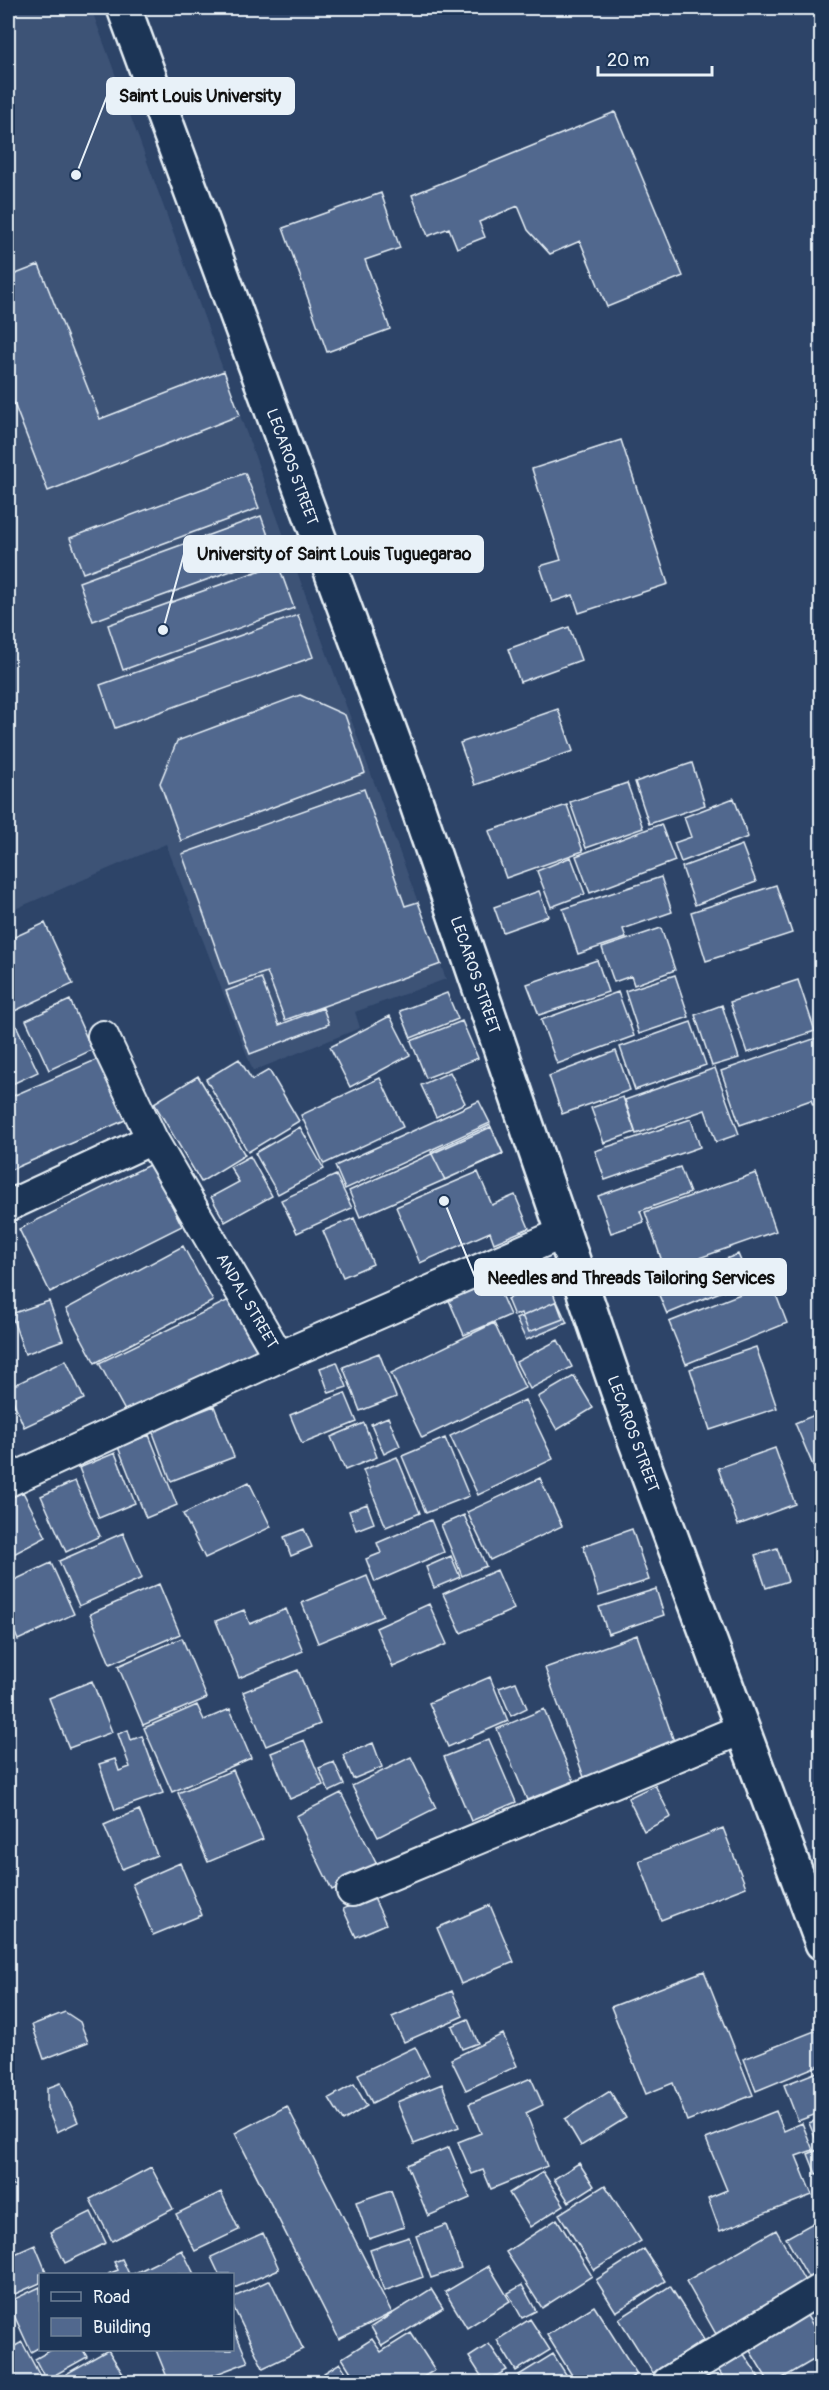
<svg xmlns="http://www.w3.org/2000/svg" width="829" height="2390" font-family="Pangolin,sans-serif">
<style>
.built{fill:#3c5276}
.building{fill:#51688e;stroke:#e8f1f8;stroke-width:1.5}
.lines{fill:none;stroke-linecap:round;stroke-linejoin:round}
.street-casing{stroke:#e8f1f8;stroke-width:34}
.secondary-casing{stroke:#e8f1f8;stroke-width:38}
.street{stroke:#1d3557;stroke-width:30}
.secondary{stroke:#1d3557;stroke-width:33}
.labels{text-anchor:middle;dominant-baseline:central;stroke-width:4.5;stroke-linejoin:round;paint-order:stroke}
.street-label{font-size:16px;fill:#e8f1f8;stroke:#1d3557}
.leader{fill:none;stroke:#e8f1f8;stroke-width:2}
.callout-dot{fill:#e8f1f8;stroke:#1d3557;stroke-width:2}
.callout{fill:#e8f1f8;stroke:#e8f1f8;stroke-width:2}
.callout-label{font-size:18px;text-anchor:middle;font-weight:bold;fill:#111}
</style>
<rect width="100%" height="100%" fill="#2d4468"/>
<filter id="ink" filterUnits="userSpaceOnUse"><feTurbulence type="fractalNoise" baseFrequency=".0167" numOctaves="2"/><feDisplacementMap in="SourceGraphic" scale="12" xChannelSelector="R" yChannelSelector="G"/><feConvolveMatrix kernelMatrix="1 2 1 2 8 2 1 2 1" color-interpolation-filters="sRGB"/></filter>
<g filter="url(#ink)">
<path class="built" d="M8 8H91L446 979 355 1012 360 1028 253 1071 166 844 8 912Z"/>
<path class="building" d="M615 112 683 276 607 307 580 241 550 254 528 230 518 206 479 222 485 237 457 248 449 228 428 236 412 195Z
M381 193 400 248 365 260 390 329 327 352 283 228Z
M39 265 100 419 224 371 240 415 48 491 8 388V277Z
M621 440 668 584 579 613 573 595 552 602 540 566 561 560 532 469Z
M245 473 259 508 83 573 70 538Z
M261 516 275 555 93 621 79 582Z
M278 564 294 608 123 670 108 625Z
M298 615 313 657 115 728 100 685Z
M569 627 581 660 520 682 508 649Z
M300 695 345 715 365 773 181 841 160 783 177 741Z
M558 709 573 751 475 785 460 743Z
M692 763 705 805 649 824 635 782Z
M627 783 643 828 586 848 570 802Z
M364 789 405 906 418 902 441 964 285 1020 267 972 229 985 182 854Z
M734 798 748 837 681 862 674 843 691 837 684 817Z
M567 805 583 851 506 878 489 831Z
M661 824 675 861 590 893 576 856Z
M742 845 756 882 695 905 682 867Z
M571 857 585 894 551 907 537 871Z
M661 877 672 912 623 929 626 938 578 954 563 909Z
M776 885 792 933 706 961 691 912Z
M539 891 548 916 503 932 494 907Z
M45 923 73 984 8 1014V940Z
M661 928 675 970 634 985 631 976 614 982 602 948Z
M597 960 608 992 539 1015 527 984Z
M675 975 689 1017 639 1034 625 991Z
M261 978 279 1025 323 1008 329 1024 250 1054 226 991Z
M798 980 815 1031 747 1053 730 1002Z
M618 992 634 1036 557 1064 541 1020Z
M447 993 458 1019 411 1038 400 1011Z
M70 1000 92 1050 49 1070 26 1020Z
M722 1005 739 1058 712 1066 695 1015Z
M390 1016 410 1055 350 1087 330 1047Z
M462 1021 478 1058 426 1078 411 1041Z
M691 1022 706 1065 635 1090 620 1047Z
M16 1025 38 1072 8 1086V1029Z
M822 1036V1102L813 1105 811 1100 740 1125 721 1071Z
M616 1051 630 1090 562 1114 549 1076Z
M105 1056 132 1117 8 1171V1098Z
M239 1059 252 1080 269 1070 299 1121 248 1152 206 1079Z
M715 1068 739 1134 716 1142 705 1110 636 1134 625 1100Z
M450 1072 465 1103 436 1117 421 1085Z
M198 1076 245 1155 201 1182 154 1103Z
M380 1078 403 1127 324 1164 301 1115Z
M623 1097 635 1132 604 1143 591 1108Z
M479 1101 490 1123 345 1189 335 1166Z
M691 1119 700 1147 605 1180 595 1151Z
M490 1125 503 1153 445 1180 431 1152Z
M300 1127 324 1169 278 1194 255 1153Z
M491 1127 503 1154 360 1217 349 1191Z
M250 1156 272 1196 225 1222 211 1197 239 1182 230 1167Z
M151 1164 182 1226 50 1292 19 1229Z
M680 1167 690 1193 640 1211 644 1222 611 1233 598 1196Z
M478 1172 492 1205 515 1195 529 1228 494 1243 490 1232 420 1263 396 1207Z
M756 1173 776 1231 665 1270 645 1212Z
M336 1175 352 1208 297 1233 281 1200Z
M354 1218 373 1264 343 1277 323 1231Z
M183 1246 213 1301 95 1363 66 1309Z
M738 1254 749 1280 667 1314 656 1288Z
M491 1272 510 1315 464 1335 445 1291Z
M549 1282 563 1319 529 1332 521 1313 514 1316 507 1299Z
M771 1282 787 1323 686 1364 669 1322Z
M235 1297 261 1350 130 1420 99 1363Z
M49 1301 63 1340 25 1354 11 1314Z
M557 1301 567 1323 526 1340 516 1319Z
M494 1323 525 1388 422 1438 391 1373Z
M558 1340 572 1367 530 1389 516 1362Z
M756 1347 777 1408 710 1430 690 1369Z
M379 1353 396 1397 360 1411 343 1367Z
M66 1360 84 1399 24 1427 8 1388Z
M337 1362 347 1387 329 1393 320 1368Z
M574 1376 593 1408 557 1430 538 1397Z
M345 1393 357 1422 302 1444 290 1415Z
M525 1400 553 1459 478 1495 450 1436Z
M214 1406 234 1457 171 1481 152 1430Z
M822 1412V1465L814 1468 795 1423Z
M388 1417 400 1446 384 1454 371 1424Z
M364 1423 377 1457 345 1470 331 1437Z
M149 1435 177 1505 146 1518 118 1447Z
M445 1438 469 1496 426 1513 402 1456Z
M775 1448 795 1504 738 1525 718 1468Z
M115 1453 135 1503 99 1518 79 1468Z
M397 1457 420 1513 386 1527 363 1470Z
M540 1478 562 1526 490 1560 467 1512Z
M75 1481 100 1536 66 1552 41 1496Z
M249 1482 271 1527 205 1558 183 1514Z
M23 1492 46 1537 8 1557V1495L9 1499Z
M367 1504 374 1523 356 1530 349 1511Z
M464 1515 486 1566 462 1576 441 1525Z
M431 1520 444 1552 375 1582 366 1559 381 1553 377 1543Z
M304 1529 312 1547 291 1556 284 1537Z
M632 1529 649 1580 599 1596 583 1546Z
M123 1533 142 1578 79 1606 59 1561Z
M777 1548 788 1581 766 1588 755 1555Z
M451 1556 460 1577 434 1588 426 1567Z
M51 1563 74 1614 18 1640 8 1617V1583Z
M497 1570 514 1609 461 1633 443 1594Z
M367 1576 383 1616 318 1643 302 1603Z
M159 1584 180 1634 110 1664 90 1614Z
M656 1589 664 1615 608 1634 599 1607Z
M429 1604 447 1644 393 1667 376 1628Z
M286 1609 303 1651 239 1678 216 1621 244 1610 250 1624Z
M637 1635 676 1747 585 1780 545 1668Z
M182 1638 207 1698 143 1725 118 1666Z
M298 1670 320 1724 266 1746 243 1692Z
M490 1677 508 1721 448 1747 429 1703Z
M92 1681 112 1732 69 1748 49 1698Z
M516 1682 527 1708 511 1716 499 1688Z
M197 1705 204 1720 230 1709 251 1758 172 1792 144 1728Z
M544 1709 574 1781 527 1800 497 1729Z
M128 1730 131 1740 142 1736 163 1793 115 1810 99 1764 115 1759 119 1771 130 1767 118 1734Z
M489 1739 516 1802 471 1821 444 1757Z
M304 1740 323 1785 290 1799 271 1753Z
M373 1743 382 1767 353 1779 343 1755Z
M411 1757 436 1808 378 1837 352 1786Z
M334 1762 344 1785 329 1792 319 1768Z
M233 1770 263 1839 208 1862 178 1793Z
M655 1785 671 1817 644 1831 628 1798Z
M341 1793 378 1867 332 1890 296 1816Z
M139 1810 157 1855 122 1869 104 1825Z
M723 1828 746 1887 661 1920 639 1861Z
M180 1863 202 1915 153 1935 132 1884Z
M373 1896 386 1924 356 1937 343 1909Z
M490 1905 514 1962 461 1984 437 1928Z
M704 1971 753 2095 687 2121 673 2083 646 2094 611 2007Z
M452 1991 463 2016 404 2042 392 2017Z
M65 2012 80 2022 88 2042 44 2059 32 2025Z
M468 2019 478 2043 462 2049 452 2026Z
M822 2028V2064L756 2091 744 2059Z
M503 2034 517 2066 466 2090 451 2059Z
M415 2047 429 2075 372 2103 358 2074Z
M822 2070V2112L798 2121 784 2085Z
M531 2078 543 2105 526 2113 547 2166 491 2189 483 2170 472 2174 458 2142 481 2133 469 2104Z
M61 2083 78 2122 57 2132 47 2108V2088Z
M354 2084 367 2106 343 2121 329 2098Z
M442 2084 459 2127 414 2144 397 2102Z
M610 2091 626 2118 581 2146 565 2119Z
M287 2106 392 2313 339 2339 235 2133Z
M776 2111 784 2131 802 2123 813 2150 796 2156 812 2195 720 2231 708 2198 727 2190 706 2139Z
M822 2118V2172L816 2174 808 2154 820 2149 809 2123Z
M449 2147 470 2198 428 2216 407 2165Z
M579 2163 594 2186 569 2202 554 2179Z
M151 2167 173 2209 112 2241 90 2199Z
M543 2172 564 2205 530 2227 509 2193Z
M8 2173 13 2186 8 2188Z
M605 2185 641 2241 594 2270 559 2214Z
M391 2190 404 2227 369 2239 356 2202Z
M221 2192 239 2230 195 2251 176 2214Z
M91 2212 106 2243 65 2263 50 2232Z
M822 2218V2276L811 2282 786 2238Z
M557 2219 592 2276 542 2308 506 2252Z
M446 2225 461 2268 431 2278 416 2236Z
M776 2230 806 2283 716 2334 686 2281Z
M263 2233 279 2269 232 2289V2274H219L211 2257Z
M409 2237 423 2277 384 2291 370 2250Z
M35 2245 47 2274H40V2283L8 2297V2257Z
M644 2249 665 2281 616 2312 596 2280Z
M182 2250 194 2274H133Z
M122 2259 129 2274H108L118 2270 114 2262Z
M489 2266 510 2301 467 2328 445 2292Z
M270 2280 303 2349 263 2368 232 2304V2298Z
M522 2285 536 2311 522 2318 508 2293Z
M670 2286 704 2340 653 2373 619 2319Z
M40 2287V2347L31 2352 8 2302Z
M431 2289 443 2308 382 2346 371 2327Z
M594 2306 637 2374 624 2382H576L547 2335Z
M801 2306 822 2340V2355L776 2382H769L744 2341Z
M530 2319 550 2350 516 2371 497 2340Z
M232 2324 248 2362 195 2382H169L156 2350H232Z
M411 2333 435 2370 415 2382H357L342 2358 372 2339 381 2352Z
M22 2342 41 2378 32 2382H8V2350Z
M489 2344 507 2370 485 2382 469 2357Z
M738 2345 762 2382H717L724 2378 713 2362Z
M51 2350H83L87 2357 46 2380 35 2359Z
M108 2350 128 2382H70L66 2374Z
M553 2354 571 2382H523L519 2375Z
M340 2363 352 2382H330L324 2373Z
M63 2375 66 2382H48Z"/>
<g class="lines">
<g class="street-casing">
<path id="street" d="M103 1036 152 1139 279 1357 563 1233
M8 1206 152 1139
M8 1481 279 1357
M352 1891 742 1729
M668 2382 822 2288"/>
</g>
<g class="secondary-casing">
<path id="secondary" d="M124 8 416 802 628 1421 822 1943"/>
</g>
<use href="#street" class="street"/>
<use href="#secondary" class="secondary"/>
</g>
</g>
<g class="labels">
<g class="street-label">
<text transform="translate(292 467) rotate(70)">LECAROS STREET</text>
<text transform="translate(475 975) rotate(71)">LECAROS STREET</text>
<text transform="translate(247 1301) rotate(60)">ANDAL STREET</text>
<text transform="translate(633 1434) rotate(70)">LECAROS STREET</text>
</g>
</g>
<path class="leader" d="M76 175L107 96M163 630L184 554M444 1201L475 1277"/>
<g class="callout-dot">
<circle cx="76" cy="175" r="6"/>
<circle cx="163" cy="630" r="6"/>
<circle cx="444" cy="1201" r="6"/>
</g>
<g class="callout">
<rect x="107" y="78" width="187" height="36" rx="6"/>
<rect x="184" y="536" width="299" height="36" rx="6"/>
<rect x="475" y="1259" width="311" height="36" rx="6"/>
</g>
<g class="callout-label">
<text x="200" y="102">Saint Louis University</text>
<text x="334" y="560">University of Saint Louis Tuguegarao</text>
<text x="631" y="1284">Needles and Threads Tailoring Services</text>
</g>
<rect width="829" height="2390" fill="none" stroke="#1d3557" stroke-width="30"/>
<rect x="15" y="15" width="799" height="2360" fill="none" stroke="#e8f1f8" stroke-width="2" filter="url(#ink)"/>
<rect x="39" y="2273" width="195" height="78" fill="#1d3557" stroke="#6e8097" stroke-width="1.5"/>
<rect x="51" y="2292" width="30" height="9" fill="#1d3557" stroke="#6e8097" stroke-width="1.5"/>
<text x="93" y="2303" font-size="18" fill="#e8f1f8">Road</text>
<rect x="51" y="2318" width="30" height="18" fill="#51688e" stroke="#6e8097" stroke-width="1.5"/>
<text x="93" y="2333" font-size="18" fill="#e8f1f8">Building</text>
<path d="M598 66v9h114v-9" fill="none" stroke="#e8f1f8" stroke-width="3"/>
<text x="607" y="66" font-size="18" fill="#e8f1f8" stroke="#1d3557" stroke-width="4.5" paint-order="stroke">20 m</text>
</svg>
